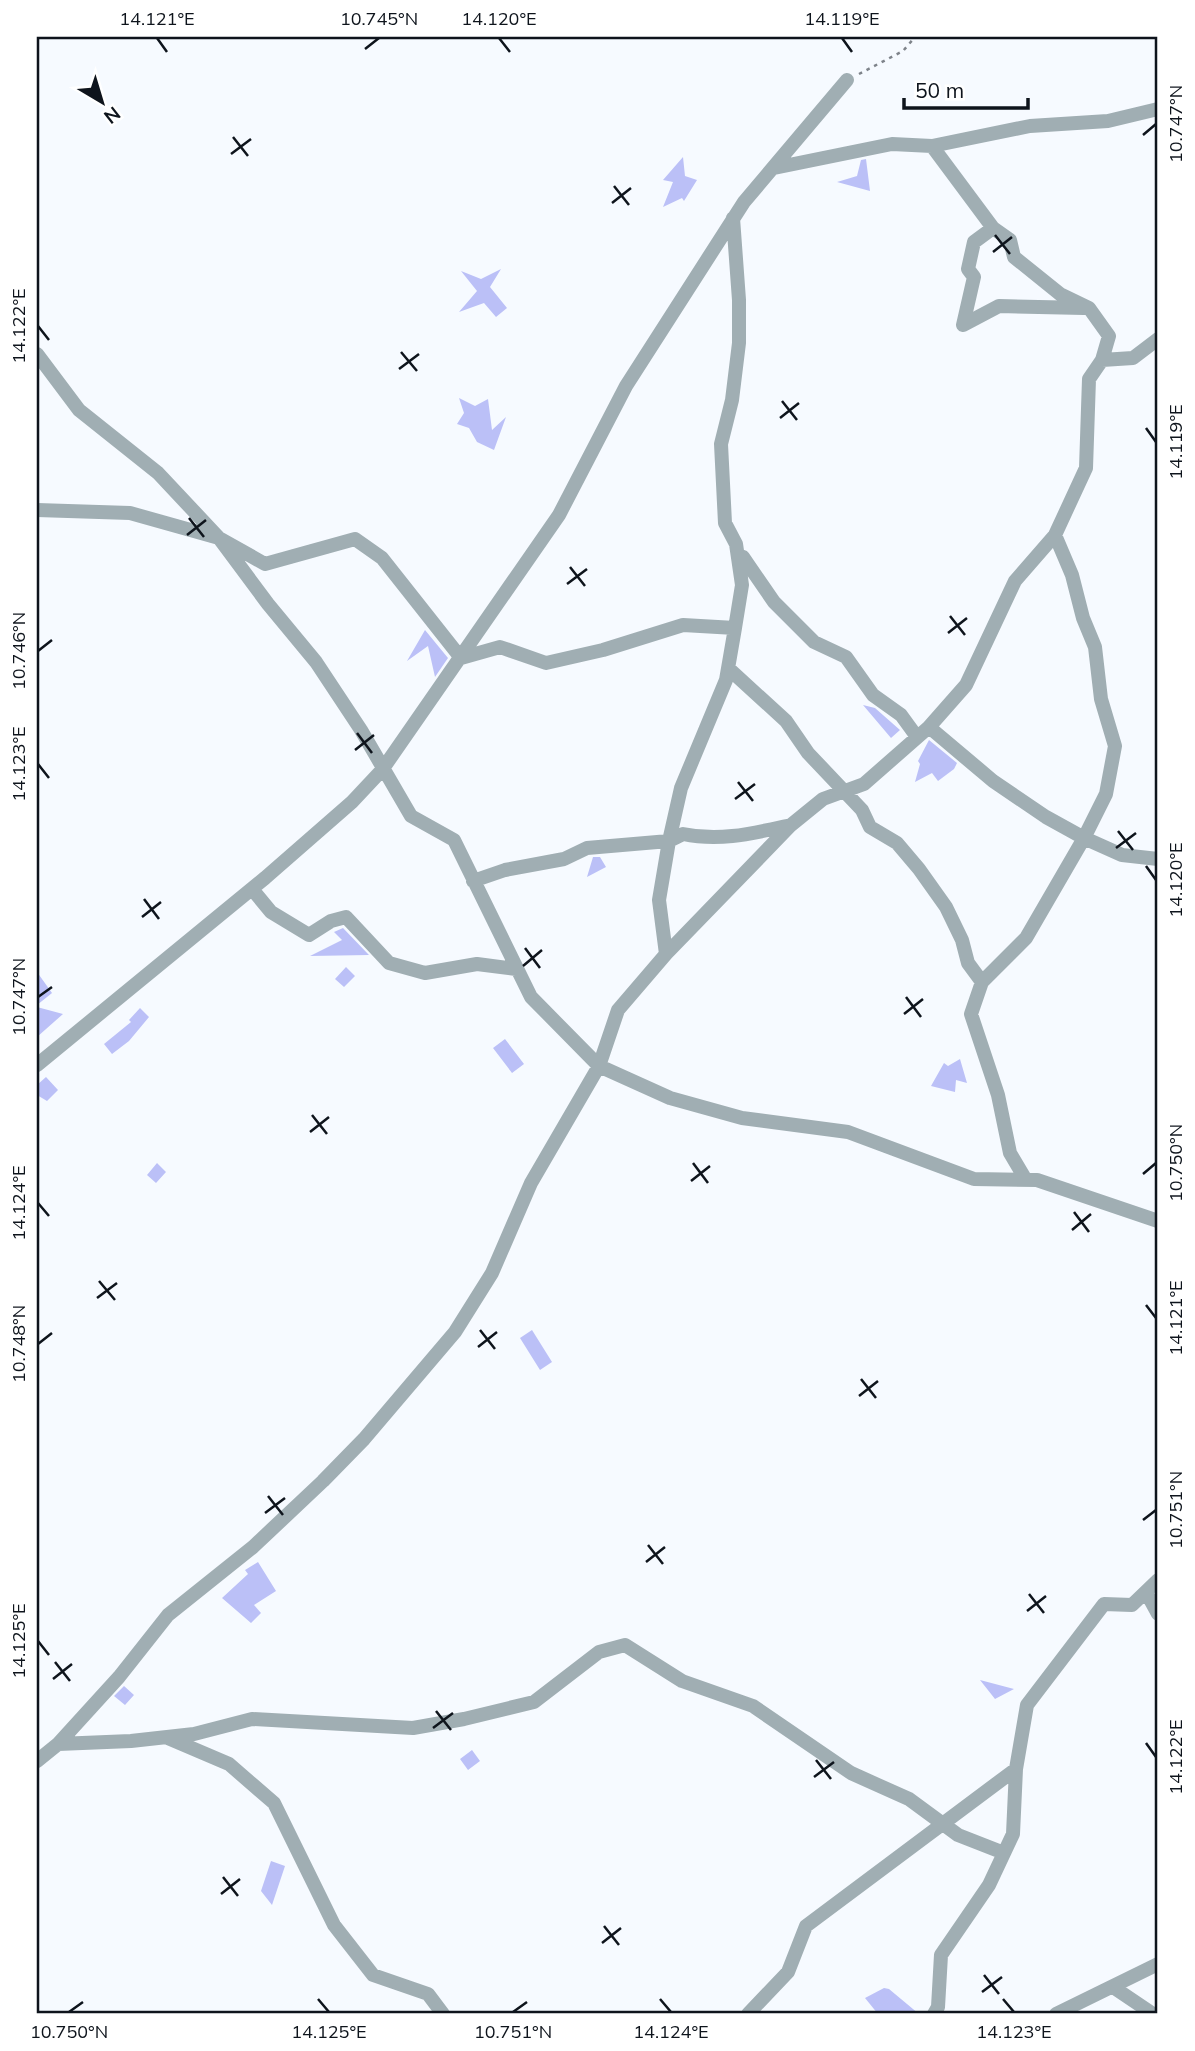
<svg xmlns="http://www.w3.org/2000/svg" width="1195" height="2051" font-family="Mulish,sans-serif">
<style>
.building{fill:#bbc0f7}
.lines{fill:none;stroke-linecap:round;stroke-linejoin:round}
.path{stroke:#7e838a;stroke-width:2.5;stroke-dasharray:3.5 5;stroke-linecap:butt}
.minor{stroke:#a0aeb3;stroke-width:14}
.ticks{fill:none;stroke:#0e141c;stroke-width:2.5}
.neatline{fill:none;stroke:#0e141c;stroke-width:2.5}
.ticks-label{font-size:18px;text-anchor:middle;fill:#0e141c}
</style>
<rect width="100%" height="100%" fill="#f6faff"/>
<path class="building" d="M683 157 685 176 697 180 684 201 682 198 663 207 673 182 663 180Z
M866 159 870 191 837 182 857 176 861 160Z
M501 269 490 287 507 308 496 317 484 303 459 312 477 291 461 271 481 279Z
M459 398 475 406 488 399 492 430 506 417 494 450 477 442 469 428 457 424 464 413Z
M425 630 448 658 435 677 428 646 407 661Z
M863 705 875 708 900 730 891 738Z
M929 740 957 763 954 769 938 781 932 773 915 782 920 764 918 761Z
M593 857H600L606 867 587 877Z
M343 928 369 955 310 956 342 940 334 932Z
M346 967 355 976 344 987 335 979Z
M37 972 52 993 37 1005Z
M37 1007 63 1014 37 1037Z
M140 1008 149 1017 129 1041 112 1054 104 1044 131 1022 129 1020Z
M505 1039 524 1064 512 1073 493 1048Z
M960 1059 967 1083 956 1080 955 1092 931 1086 944 1063 948 1066Z
M46 1077 58 1090 47 1101 37 1095V1085Z
M157 1163 166 1172 156 1183 147 1175Z
M532 1330 552 1362 540 1370 520 1338Z
M258 1562 276 1591 254 1605 261 1613 251 1623 222 1598 248 1574 245 1570Z
M980 1680 1014 1689 995 1699Z
M124 1686 134 1695 125 1705 114 1696Z
M472 1750 480 1761 468 1770 460 1759Z
M271 1861 285 1866 272 1905 261 1891Z
M884 1988 889 1989 919 2014H878L865 1998Z"/>
<g class="lines">
<path class="path" d="M859 74 903 51 915 37"/>
<path class="minor" d="M932 146 1030 126 1108 121 1158 109
M774 168 892 144 932 146 993 228 1010 240 1014 257 1060 294 1089 308 1109 336 1102 360 1089 379 1086 468 1055 535 1015 581 966 685 929 727
M993 228 974 242 968 269 974 277 963 325 999 306 1084 308
M37 354 79 410 158 473 219 538 268 604 316 662 361 730 411 816 454 840 531 997 599 1066 670 1098 742 1118 848 1132 974 1179 1037 1180 1158 1221
M1102 360 1133 358 1158 339
M37 510 130 513 219 538 265 564 355 539 382 558 461 658 500 647 546 663 603 650 683 625 735 628 742 585 736 544 725 523 721 444 732 400 739 343V300L733 218
M1055 535 1072 575 1083 618 1095 647 1101 699 1115 746 1106 794 1084 838 1122 855 1158 859
M743 557 774 602 814 642 846 657 873 695 901 715 917 737
M728 668 786 721 808 753 862 810 870 827 897 843 919 869 946 907 962 940 968 963 982 982
M473 881 505 870 564 859 587 848 669 841 683 834C721 842 754 833 791 825
M252 889 271 912 309 935 331 921 346 917 389 963 425 973 477 964 516 969
M666 954 659 900 669 841 681 788 726 680 735 628
M37 1065 265 878 352 802 382 770 559 515 626 386 744 202 847 80
M1146 1592 1158 1614
M168 1738 229 1764 274 1803 334 1925 373 1975 428 1994 443 2014
M58 1744 119 1677 168 1615 253 1547 323 1481 364 1439 455 1332 492 1273 531 1183 599 1066 618 1010 666 954 791 825 823 799 864 784 929 727 993 781 1046 817 1084 838 1026 938 982 982 971 1014 998 1095 1010 1153 1026 1180
M37 1761 58 1744 131 1741 194 1734 252 1719 413 1728 464 1719 534 1702 599 1652 625 1645 682 1681 753 1706 851 1773 909 1799 958 1835 1004 1853
M1113 1987 1153 2014
M748 2014 788 1972 806 1926 1016 1769
M934 2014 938 2007 941 1955 989 1885 1013 1834 1016 1769 1027 1705 1104 1604 1132 1605 1158 1580
M1056 2014 1158 1964"/>
</g>
<path class="ticks" d="M157 38 167 52M499 38 510 52M842 38 852 52M365 49 379 38M1143 135 1156 124M233 137 248 156M231 154 251 139M614 186 629 205M612 203 631 188M995 235 1010 254M993 252 1012 237M38 326 49 340M401 352 417 371M399 369 419 354M782 401 797 420M780 418 799 403M1146 428 1156 442M189 518 204 537M187 535 206 520M570 567 585 586M567 584 587 569M950 616 965 635M948 633 967 618M38 651 52 640M357 733 372 753M355 750 374 735M38 764 49 778M738 782 753 801M735 799 755 784M1118 831 1133 850M1116 848 1136 833M1146 866 1156 880M144 899 159 919M142 917 161 902M525 948 540 968M523 966 542 950M38 997 52 987M906 997 921 1017M904 1014 923 999M312 1115 327 1134M310 1132 329 1117M693 1163 708 1183M1143 1174 1156 1163M691 1181 710 1166M38 1203 49 1216M1074 1212 1089 1232M1072 1230 1091 1214M99 1281 115 1300M97 1298 117 1283M1146 1305 1156 1318M480 1330 495 1349M38 1344 52 1333M478 1347 497 1332M861 1379 876 1398M859 1396 878 1381M268 1496 283 1515M265 1513 285 1498M1143 1520 1156 1510M648 1545 663 1564M646 1562 665 1547M1029 1594 1044 1613M1027 1611 1046 1596M38 1641 49 1655M55 1662 70 1681M53 1679 72 1664M436 1711 451 1730M433 1728 453 1713M1146 1743 1156 1757M816 1760 831 1779M814 1777 834 1762M223 1877 238 1896M221 1894 240 1879M604 1926 619 1945M602 1943 621 1928M984 1975 999 1994M982 1992 1002 1977M318 1999 329 2012M660 1999 671 2012M1003 1999 1014 2012M69 2012 83 2002M513 2012 527 2002"/>
<rect width="1195" height="2051" fill="none" stroke="#ffffff" stroke-width="77"/>
<g transform="translate(102 102) rotate(142)" stroke="#ffffff" stroke-width="5" paint-order="stroke">
<path d="M0-5L12 26L0 18L-12 26Z" fill="#0e141c"/>
<text y="-10" font-size="19" font-weight="bold" text-anchor="middle" fill="#0e141c">N</text>
</g>
<path d="M904 98v10h124v-10" fill="none" stroke="#0e141c" stroke-width="3.5"/>
<text x="915" y="98" font-size="21" fill="#0e141c" stroke="#ffffff" stroke-width="5" paint-order="stroke">50 m</text>
<rect x="38" y="38" width="1118" height="1974" class="neatline"/>
<g class="ticks-label">
<text x="157" y="25">14.121°E</text>
<text x="379" y="25">10.745°N</text>
<text x="499" y="25">14.120°E</text>
<text x="842" y="25">14.119°E</text>
<text transform="translate(1176 124) rotate(-90)" y="6">10.747°N</text>
<text transform="translate(19 326) rotate(-90)" y="6">14.122°E</text>
<text transform="translate(1176 442) rotate(-90)" y="6">14.119°E</text>
<text transform="translate(19 651) rotate(-90)" y="6">10.746°N</text>
<text transform="translate(19 764) rotate(-90)" y="6">14.123°E</text>
<text transform="translate(1176 880) rotate(-90)" y="6">14.120°E</text>
<text transform="translate(19 997) rotate(-90)" y="6">10.747°N</text>
<text transform="translate(1176 1163) rotate(-90)" y="6">10.750°N</text>
<text transform="translate(19 1203) rotate(-90)" y="6">14.124°E</text>
<text transform="translate(1176 1318) rotate(-90)" y="6">14.121°E</text>
<text transform="translate(19 1344) rotate(-90)" y="6">10.748°N</text>
<text transform="translate(1176 1510) rotate(-90)" y="6">10.751°N</text>
<text transform="translate(19 1641) rotate(-90)" y="6">14.125°E</text>
<text transform="translate(1176 1757) rotate(-90)" y="6">14.122°E</text>
<text x="69" y="2038">10.750°N</text>
<text x="329" y="2038">14.125°E</text>
<text x="513" y="2038">10.751°N</text>
<text x="671" y="2038">14.124°E</text>
<text x="1014" y="2038">14.123°E</text>
</g>
</svg>
